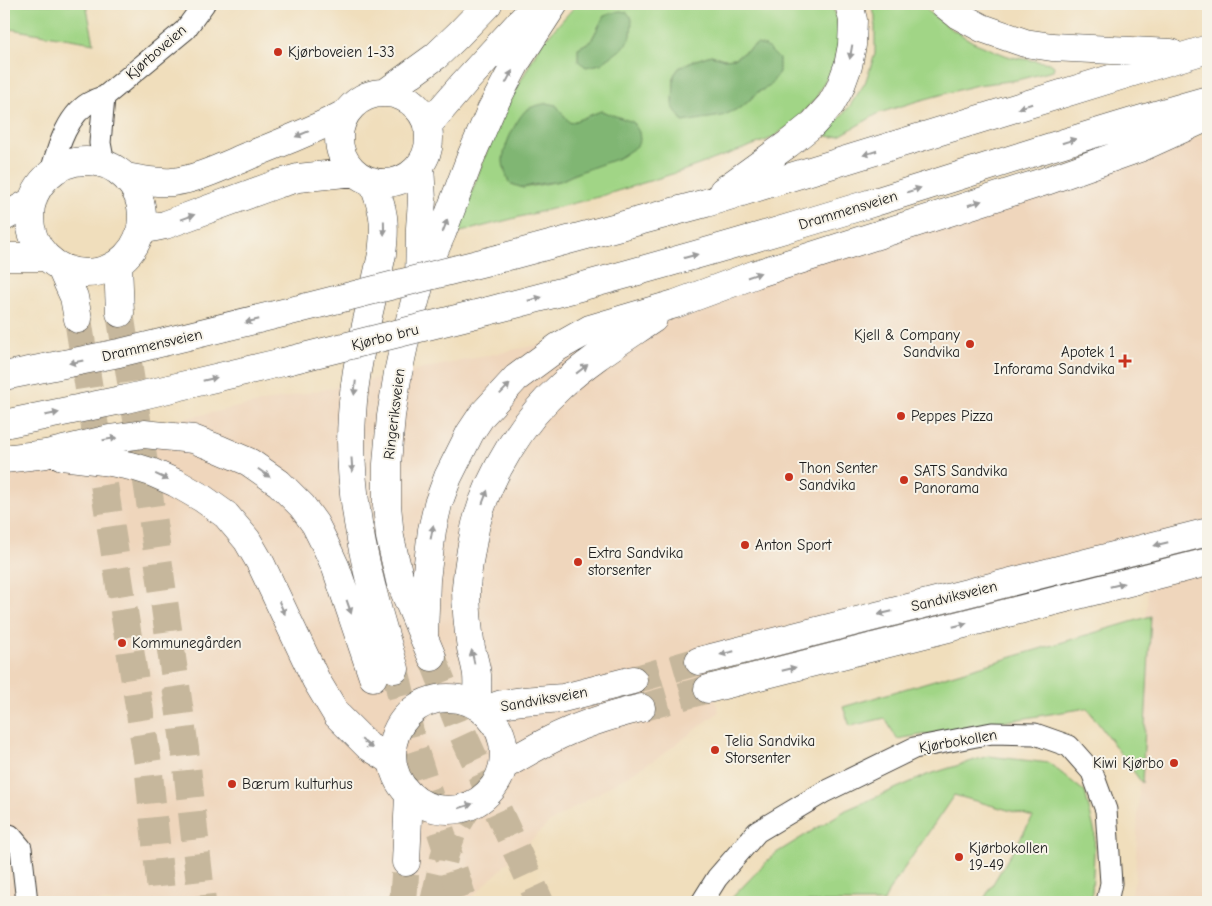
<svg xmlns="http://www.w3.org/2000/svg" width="1212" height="906" font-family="'Comic Neue',sans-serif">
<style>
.built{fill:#efd6bc}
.green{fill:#a1d586;stroke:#5e7851;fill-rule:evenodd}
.forest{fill:#80b673;stroke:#4e6948}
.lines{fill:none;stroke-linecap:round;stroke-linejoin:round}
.secondary-tunnel{stroke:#c6b79c;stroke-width:28;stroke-dasharray:28 14;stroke-linecap:butt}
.highway-tunnel{stroke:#c6b79c;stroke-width:28;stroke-dasharray:28 14;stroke-linecap:butt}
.street-casing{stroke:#3c3934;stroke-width:23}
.secondary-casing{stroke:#3c3934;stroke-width:29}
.highway-casing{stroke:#3c3934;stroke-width:29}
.street{stroke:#fff;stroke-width:21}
.secondary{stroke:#fff;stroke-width:28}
.highway{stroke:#fff;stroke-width:28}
.highway-bridge-casing{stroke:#3c3934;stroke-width:29;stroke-linecap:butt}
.highway-bridge{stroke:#fff;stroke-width:28}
.oneway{fill:#999}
.poi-dot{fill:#c8321e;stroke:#f7f3e8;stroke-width:2}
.labels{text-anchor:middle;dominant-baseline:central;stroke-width:4;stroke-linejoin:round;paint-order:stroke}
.street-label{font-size:15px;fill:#1c1c1c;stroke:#f7f3e8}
.poi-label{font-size:15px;fill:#1c1c1c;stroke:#f7f3e8;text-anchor:start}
</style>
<rect width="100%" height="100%" fill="#f7f3e8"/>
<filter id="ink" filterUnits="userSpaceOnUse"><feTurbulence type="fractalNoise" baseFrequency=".02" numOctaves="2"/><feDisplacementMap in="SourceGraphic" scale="10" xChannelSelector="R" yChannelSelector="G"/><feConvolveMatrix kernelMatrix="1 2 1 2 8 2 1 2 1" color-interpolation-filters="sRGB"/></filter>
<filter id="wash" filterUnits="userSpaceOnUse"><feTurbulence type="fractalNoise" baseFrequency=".0096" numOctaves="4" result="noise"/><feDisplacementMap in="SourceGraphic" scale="20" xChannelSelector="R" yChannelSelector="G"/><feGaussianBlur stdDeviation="1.12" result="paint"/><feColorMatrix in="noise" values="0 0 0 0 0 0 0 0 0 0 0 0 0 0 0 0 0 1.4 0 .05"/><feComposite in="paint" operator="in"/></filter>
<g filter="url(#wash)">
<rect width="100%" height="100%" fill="#f0debc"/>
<path class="built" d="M1208 134V902H1128L1135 880 1150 535 700 649 719 712 659 757 550 822 467 902H4V456L575 337Z"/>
<path class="green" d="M4 4H86L94 43 4 28Z
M577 4H716L727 6 733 4H832L837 20 839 42 833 66 816 98 792 124 770 139 682 171 598 197 457 233 484 158 511 99 540 45ZM604 16 586 67 578 48 591 41ZM746 51 770 86 758 92 742 107H673L674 75 679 68 690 62 711 55 724 59 735 58ZM602 111 608 114 577 173 560 181 523 188 509 183 570 123Z
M871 4H921L930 13 950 28 973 42 1010 57 1050 63 1054 66 1053 71 1017 80 977 85 918 101 879 113 841 135 833 137 827 136 828 131 849 107 865 83 875 54V16Z
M1151 616 1142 783 1087 708 897 739 885 718 850 726 843 707Z
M988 756 1049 763 1085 792 1095 833 1092 893 1089 902H982L1033 817 954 795 888 892 884 902H728L773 855 846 810 927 775Z"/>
<path class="forest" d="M619 11 627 12 632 19 631 36 623 48 601 64 586 67 578 61V48L591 41 604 16Z
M757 44 766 46 779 59V72L770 86 758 92 742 107 722 116 683 122 673 107 674 75 679 68 690 62 711 55 724 59 735 58Z
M547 103 556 105 570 123 601 111 633 122 639 132 640 140 637 146 619 158 577 173 560 181 533 185 523 188 509 183C507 176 503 168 503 160 504 145 515 122 525 111 531 106 540 105 547 103Z"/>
</g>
<g filter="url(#ink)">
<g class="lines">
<path class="secondary-tunnel" d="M120 313 148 488 185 749 202 902
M78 319 148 764 162 902
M633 680 699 661
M641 708 708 689
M403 902 406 862
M434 902 445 854 452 834 468 807"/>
<path class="highway-tunnel" d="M432 657 461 730 540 902
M395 669 414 749 464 902"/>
<g class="street-casing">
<path id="street" d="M104 164 100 143 104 97
M50 175C57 151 67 112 93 101 96 99 100 98 104 97L185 30 204 4
M4 834 10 835 21 848 27 902
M702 902 717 878 757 832 824 792 914 748 992 733 1035 734 1069 746 1092 772 1106 810 1111 883 1107 902"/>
</g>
<g class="secondary-casing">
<path id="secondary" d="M30 217a56 56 0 1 1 112 0a56 56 0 1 1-112 0Z
M4 217 31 202
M4 257H46
M118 264 120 313
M61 268 74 297 78 319
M699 661 1208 532
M708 689 1208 562
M392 754a56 56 0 1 1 112 0a56 56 0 1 1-112 0Z
M484 710 502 704 523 701 563 698 633 680
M503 766C519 757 534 748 550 740 577 726 612 715 641 708
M406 862 409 795"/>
</g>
<g class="highway-casing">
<path id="highway" d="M944 4 958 15 982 28 1025 43 1052 47 1171 53
M385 93 436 56 458 35 488 4
M339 138a45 45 0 1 1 90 0a45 45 0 1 1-90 0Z
M427 126 464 83 537 4
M420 165 422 200 420 228 419 287 408 327 398 373 391 416 387 464V505L390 537 400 581 432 657
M126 177C141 180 156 183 172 182 198 179 224 166 248 156 281 143 315 130 346 113
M372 181C384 210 386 223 382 254 371 307 355 361 352 415 346 501 370 589 395 669
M723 191 788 144 813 124 831 104 840 88 848 66 852 45 853 20 849 4
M141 230 165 225 277 184 298 178 354 172
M501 258 706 203 1208 49
M423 276 442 233 472 154 491 110 517 61 554 4
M488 311C614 279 740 243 865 205 980 170 1093 132 1208 100
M4 376 119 353 299 309
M4 424 126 399 283 362
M62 456 111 462 135 467 151 472 176 483 202 498 226 515 247 540 261 564 316 680 337 715 368 746 392 761
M4 459 46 454 109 439 144 434 193 439 219 449 249 462 279 483 302 506 315 524 325 544 336 568 373 677
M424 635 426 580 432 530 438 504 448 477 470 433 482 415 516 378 558 347 590 329 675 304 756 274 1046 181 1142 147 1208 117
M476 705C477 695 478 685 477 675 476 666 473 657 471 648 468 628 466 608 466 588 467 575 469 562 471 550 473 541 474 532 476 524 489 474 523 420 561 386 589 360 622 340 653 319"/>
</g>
<use href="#street" class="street"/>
<use href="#secondary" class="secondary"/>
<use href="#highway" class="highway"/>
<g class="highway-bridge-casing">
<path id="highway-bridge" d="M299 309 501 258
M283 362 488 311"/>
</g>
<use href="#highway-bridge" class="highway-bridge"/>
</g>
<defs><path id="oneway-solid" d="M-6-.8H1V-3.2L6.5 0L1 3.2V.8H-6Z" transform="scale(1.25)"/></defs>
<g class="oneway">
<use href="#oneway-solid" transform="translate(851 52) rotate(100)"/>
<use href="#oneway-solid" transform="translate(509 77) rotate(-62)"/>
<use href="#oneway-solid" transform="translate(1025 106) rotate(163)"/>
<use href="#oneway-solid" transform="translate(302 134) rotate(157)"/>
<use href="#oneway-solid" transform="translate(1069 141) rotate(-17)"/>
<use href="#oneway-solid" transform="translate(870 153) rotate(163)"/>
<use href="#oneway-solid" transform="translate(914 190) rotate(-17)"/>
<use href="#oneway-solid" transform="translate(975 203) rotate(-18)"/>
<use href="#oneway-solid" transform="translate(188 217) rotate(-20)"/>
<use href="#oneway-solid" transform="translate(445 226) rotate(-69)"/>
<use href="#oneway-solid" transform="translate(384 228) rotate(89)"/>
<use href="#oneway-solid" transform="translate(691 256) rotate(-15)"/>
<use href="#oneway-solid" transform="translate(754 275) rotate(-19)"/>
<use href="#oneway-solid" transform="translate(535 299) rotate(-14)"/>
<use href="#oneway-solid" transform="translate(252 321) rotate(166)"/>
<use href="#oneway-solid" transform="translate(76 362) rotate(169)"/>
<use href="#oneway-solid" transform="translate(582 369) rotate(-38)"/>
<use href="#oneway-solid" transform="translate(210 379) rotate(-13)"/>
<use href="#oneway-solid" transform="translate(355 388) rotate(96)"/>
<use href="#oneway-solid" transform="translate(505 389) rotate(-46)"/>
<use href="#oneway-solid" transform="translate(52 414) rotate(-11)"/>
<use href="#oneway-solid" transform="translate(110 439) rotate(-10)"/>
<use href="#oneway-solid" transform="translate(352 465) rotate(86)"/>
<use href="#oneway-solid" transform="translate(264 473) rotate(35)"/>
<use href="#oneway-solid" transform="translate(162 477) rotate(25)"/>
<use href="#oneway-solid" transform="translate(485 497) rotate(-69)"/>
<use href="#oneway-solid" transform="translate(432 532) rotate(-79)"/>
<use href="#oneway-solid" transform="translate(1161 544) rotate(166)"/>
<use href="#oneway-solid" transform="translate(1117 585) rotate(-14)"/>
<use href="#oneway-solid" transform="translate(349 607) rotate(71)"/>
<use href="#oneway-solid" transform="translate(282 608) rotate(65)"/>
<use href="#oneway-solid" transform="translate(885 613) rotate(166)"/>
<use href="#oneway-solid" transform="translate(960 625) rotate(-14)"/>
<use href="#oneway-solid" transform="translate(727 653) rotate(166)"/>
<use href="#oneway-solid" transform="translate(473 657) rotate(-102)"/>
<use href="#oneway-solid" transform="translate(789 669) rotate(-14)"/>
<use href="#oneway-solid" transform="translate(367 744) rotate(39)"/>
<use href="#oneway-solid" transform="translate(466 806) rotate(-18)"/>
</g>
</g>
<g class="poi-dot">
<circle cx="278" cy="52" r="5"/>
<circle cx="970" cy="344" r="5"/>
<path d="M1122.5 353.5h5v5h5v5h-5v5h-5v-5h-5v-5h5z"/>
<circle cx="901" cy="416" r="5"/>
<circle cx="789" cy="477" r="5"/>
<circle cx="904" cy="480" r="5"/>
<circle cx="745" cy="545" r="5"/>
<circle cx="578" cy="562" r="5"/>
<circle cx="122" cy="643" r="5"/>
<circle cx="715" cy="750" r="5"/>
<circle cx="1174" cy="763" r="5"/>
<circle cx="232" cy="784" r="5"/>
<circle cx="959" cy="857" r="5"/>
</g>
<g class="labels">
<g class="street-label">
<text transform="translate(156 52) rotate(-41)">Kjørboveien</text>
<text transform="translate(848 210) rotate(-17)">Drammensveien</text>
<text transform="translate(385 337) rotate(-14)">Kjørbo bru</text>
<text transform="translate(152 345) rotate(-13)">Drammensveien</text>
<text transform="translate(394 414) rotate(-83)">Ringeriksveien</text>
<text transform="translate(954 596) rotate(-14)">Sandviksveien</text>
<text transform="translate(544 699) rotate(-10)">Sandviksveien</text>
<text transform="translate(958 741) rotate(-10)">Kjørbokollen</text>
</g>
<g class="poi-label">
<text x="288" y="52">Kjørboveien 1-33</text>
<text x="960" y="335" text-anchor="end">Kjell &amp; Company<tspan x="960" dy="17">Sandvika</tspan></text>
<text x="1115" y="352" text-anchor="end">Apotek 1<tspan x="1115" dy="17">Inforama Sandvika</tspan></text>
<text x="911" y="416">Peppes Pizza</text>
<text x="799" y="468">Thon Senter<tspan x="799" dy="17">Sandvika</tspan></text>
<text x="914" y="471">SATS Sandvika<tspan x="914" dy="17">Panorama</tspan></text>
<text x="755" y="545">Anton Sport</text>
<text x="588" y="553">Extra Sandvika<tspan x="588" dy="17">storsenter</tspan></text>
<text x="132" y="643">Kommunegården</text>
<text x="725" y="741">Telia Sandvika<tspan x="725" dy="17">Storsenter</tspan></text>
<text x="1164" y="763" text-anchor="end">Kiwi Kjørbo</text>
<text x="242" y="784">Bærum kulturhus</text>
<text x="969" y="848">Kjørbokollen<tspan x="969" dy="17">19-49</tspan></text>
</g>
</g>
<rect width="1212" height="906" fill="none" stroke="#f7f3e8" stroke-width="20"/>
</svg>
